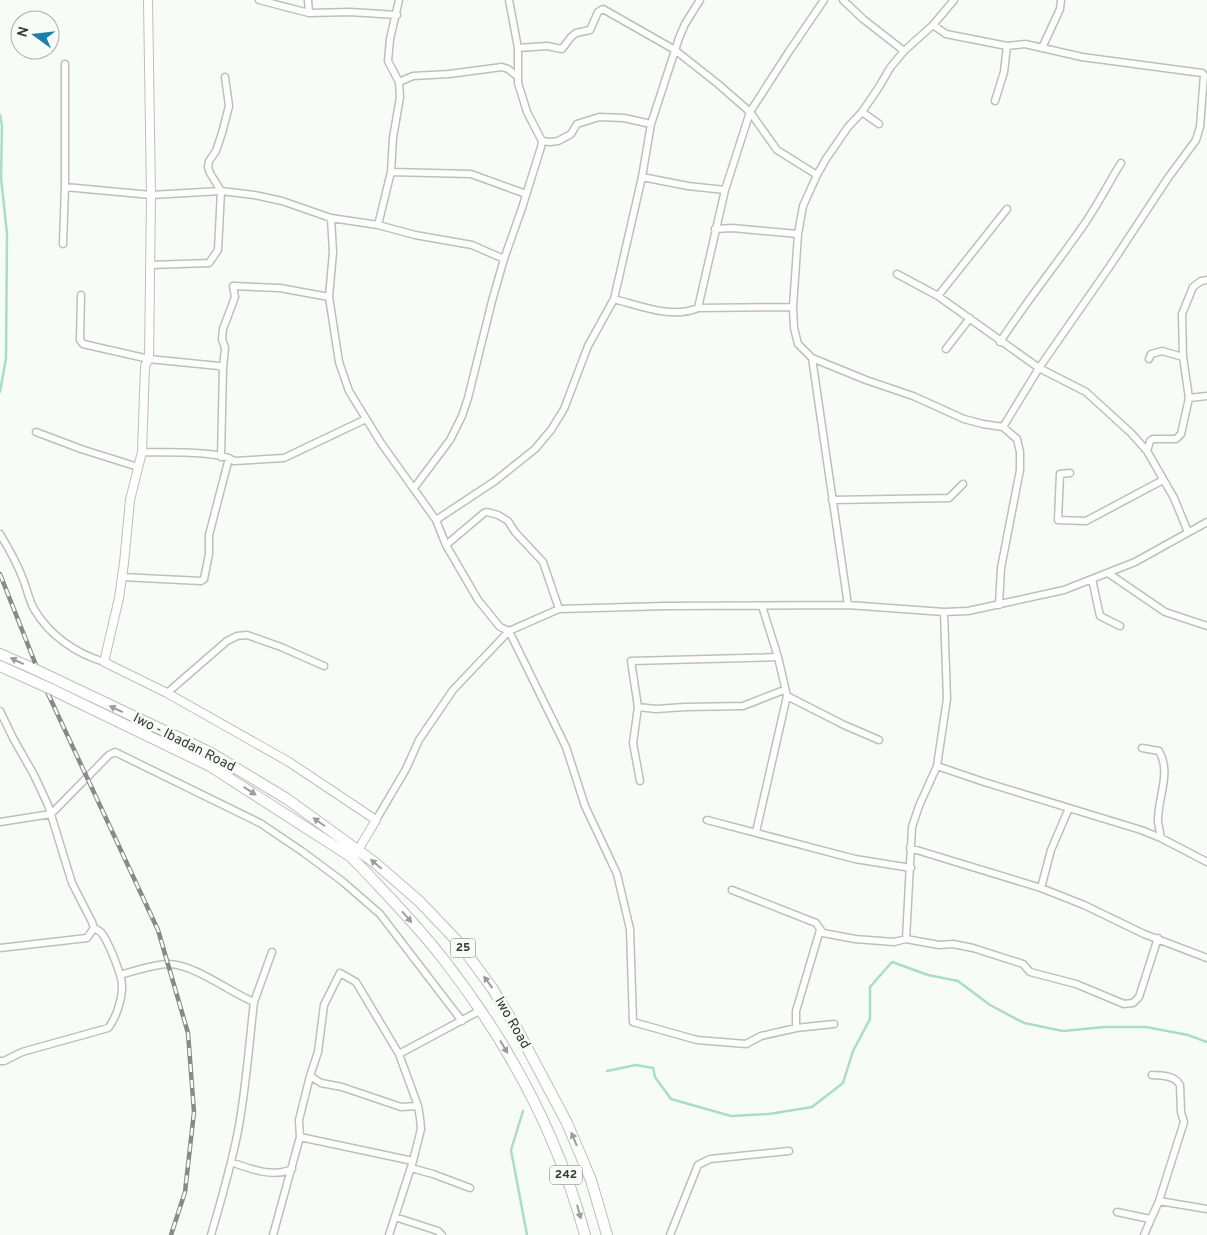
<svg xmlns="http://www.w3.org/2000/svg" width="1207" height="1235" font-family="Overpass,sans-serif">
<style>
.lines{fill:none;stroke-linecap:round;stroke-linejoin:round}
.stream{stroke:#aadccd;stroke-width:2.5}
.minor-casing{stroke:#bcc0bb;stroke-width:9}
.tertiary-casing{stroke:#bcc0bb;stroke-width:10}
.primary-casing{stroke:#bcc0bb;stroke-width:12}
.minor{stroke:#fff;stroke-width:6}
.tertiary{stroke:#fff;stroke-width:8}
.primary{stroke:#fff;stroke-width:10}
.rail-casing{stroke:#878a86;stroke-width:4.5}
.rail{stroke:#f8fcf6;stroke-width:2.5;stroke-dasharray:8;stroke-linecap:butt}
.primary-bridge-casing{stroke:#bcc0bb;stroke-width:12;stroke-linecap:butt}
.primary-bridge{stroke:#fff;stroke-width:10}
.oneway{fill:#9b9c9b}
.labels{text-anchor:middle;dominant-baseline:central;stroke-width:5;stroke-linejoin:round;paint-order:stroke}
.shield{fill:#f8fcf6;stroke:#717470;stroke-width:1}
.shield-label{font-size:12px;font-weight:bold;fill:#373937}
.street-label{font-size:14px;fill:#373937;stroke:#f8fcf6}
</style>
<rect width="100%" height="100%" fill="#f8fcf6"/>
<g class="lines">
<path class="stream" d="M0 115 2 126 1 178 7 234 6 358 0 392
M607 1071 636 1065 653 1068 655 1077 671 1099 731 1116 769 1114 812 1107 843 1083 853 1051 870 1019V987L892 962 928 975 958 981 990 1005 1024 1023 1063 1031 1105 1027H1146L1188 1035 1207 1042
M523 1111 511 1150 527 1235"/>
<g class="minor-casing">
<path id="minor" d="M259 0 309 13 350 12 397 15
M308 0 309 13
M843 0 863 19 904 51
M954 0 933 25 904 51 890 68 879 87 862 112 848 127 826 159 817 175 803 206 798 234 793 307 794 328 798 344 812 358 866 380 913 396 964 419 983 424 1003 427 1017 439 1020 452V470L1001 568 999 605
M933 25 946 34 1007 46 1025 44 1082 57 1202 73 1204 75 1200 127 1196 140 1168 178 1110 266 1039 368 1003 427
M518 48 547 46 562 49 571 37 576 33 590 30 598 12 603 9 675 50 718 84 750 112 777 150 817 175
M1042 48 1060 9 1061 0
M399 82 413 76 449 74 502 67 508 69 517 76
M995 101 1004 72 1007 46
M862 112 879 124
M542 141 550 142 558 141 571 134 577 124 599 117 624 118 651 124
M391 172 471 174 526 194
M642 177 688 186 725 190
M65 187 151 195 221 191 254 195 282 201 331 218 378 225 415 235 472 245 504 259
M331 218 333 252 329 297 339 362 349 391 381 443 436 520 446 545 478 600 500 627 509 631 566 747 585 806 617 874 630 929 633 1022 697 1040 746 1044 761 1036 796 1028 834 1024
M378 225 391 172 393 138 400 97 399 82 388 61 390 39 399 0
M715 229 732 228 798 234
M63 244 65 187V64
M151 265 209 263 218 250 221 191 210 173 208 167 209 161 216 151 222 133 229 106 225 77
M897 274 938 296 1039 368 1086 392 1131 433 1147 451 1174 498 1188 532
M81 295 80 340 83 344 149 359 219 366 223 368 221 457
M938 296 1007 209
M614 299C641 306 672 319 698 308L793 307
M698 308 725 190 750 112 788 53 824 0
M1000 342C1026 302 1056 265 1083 226 1097 206 1108 184 1121 163
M946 349 970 318
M812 358 848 605
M1149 359 1151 354 1162 351 1183 357
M223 368 225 348 222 339 223 329 235 297 233 286 280 288 329 297
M1189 398 1207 396
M36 432 81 449 138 467
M1147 451 1150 441 1153 439H1176L1181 434 1189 398 1183 357 1182 314 1193 287 1201 281 1207 280
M142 452C163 453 219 450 234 461L284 458 366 419
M1070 473 1060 474 1058 520 1086 521 1163 480
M414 488 450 440 462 416 468 398 492 301 504 259 522 208 541 147 542 141 527 112 518 83V48L509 0
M832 500 949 498 963 484
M436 520 495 481 535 449 551 430 564 409 588 346 614 299 642 177 651 124 679 38 685 24 700 0
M0 534C9 549 17 563 23 579 27 589 29 600 34 609 49 635 75 653 104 662
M446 545 484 513 487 512 498 515 508 521 515 532 543 562 559 609
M1108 573 1165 612 1207 626
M122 577 201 581 204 579 209 554V535L229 458
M1092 579 1100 616 1120 626
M167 693 227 641 237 636 247 635 281 647 324 666
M787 696 844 725 879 740
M638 707 656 709 685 707 743 706 784 690
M0 711 13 738 34 775 48 805 72 883 92 922 94 928C97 930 101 931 103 935 109 944 123 977 122 987 122 999 116 1019 108 1028L22 1052 4 1061H0
M1142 748 1159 751C1172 773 1157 799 1158 822 1159 827 1160 833 1161 838
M937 766 984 782 1141 830 1161 838 1207 862
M640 781 633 743 638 707 631 661 778 657
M376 820 406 769 419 740 453 690 509 631 559 609 666 606 848 605 944 612 968 611 1064 590 1135 562 1207 522
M707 820 855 859 911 868
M0 822 51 814 109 755 115 752 260 823 303 852 342 881 380 914 462 1021
M756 832 787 696 778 657 762 606
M910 848 1041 888 1084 905 1144 934 1207 958
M1041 888 1051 850 1069 808
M732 890 816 923 823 933 855 939 894 942 906 939 939 945 953 944 973 948 1023 964 1030 972 1076 984 1124 1004 1133 1003 1139 997 1158 938
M906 939 912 827 919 806 937 766 947 699 944 612
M0 948 87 938 94 928
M120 975C134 971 155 964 169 964 196 965 229 992 254 1002 249 1045 246 1089 238 1131 231 1166 221 1201 211 1235
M254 1002 272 952
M796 1028V1011L820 930
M399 1054 481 1010
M310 1076 321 1083 342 1087 401 1107 418 1106
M300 1137 413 1161
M231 1162C250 1169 273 1178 292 1169
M411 1168 433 1174 470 1188
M1159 1201 1207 1209
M1117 1212 1150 1219
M395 1217 438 1231 442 1235
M273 1235 300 1137 299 1120 310 1076 318 1052 324 1005 340 973 356 982 399 1054 418 1106 420 1118 421 1129 413 1161 389 1235
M670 1235 698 1165 710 1159 789 1151
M1144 1235 1159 1201 1184 1122 1181 1112 1180 1085C1174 1075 1163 1076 1152 1075"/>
</g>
<g class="tertiary-casing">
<path id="tertiary" d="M148 0 151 195 149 359 145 366 142 452 130 500 124 563 119 598 104 662 167 693 289 762 376 820 358 850"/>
</g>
<g class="primary-casing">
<path id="primary" d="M0 654 34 669
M0 666 31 680
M53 678 211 753 287 799 374 862 419 901 459 943 492 988 516 1027 567 1123 591 1180 607 1235
M51 689 210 766 350 856 361 867C389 897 419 927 444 960 508 1042 558 1135 585 1235"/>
</g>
<use href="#minor" class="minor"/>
<use href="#tertiary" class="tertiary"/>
<use href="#primary" class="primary"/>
<g class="rail-casing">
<path id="rail" d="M0 574 43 683 158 930 188 1033 194 1112 185 1192 171 1235"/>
</g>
<use href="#rail" class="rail"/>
<g class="primary-bridge-casing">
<path id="primary-bridge" d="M34 669 53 678
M31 680 51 689"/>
</g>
<use href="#primary-bridge" class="primary-bridge"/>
</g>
<defs><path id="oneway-solid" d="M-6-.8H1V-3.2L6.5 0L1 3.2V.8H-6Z" transform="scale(1.25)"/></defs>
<g class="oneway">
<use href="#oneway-solid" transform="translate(17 661) rotate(-155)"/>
<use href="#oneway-solid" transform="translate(116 709) rotate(-155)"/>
<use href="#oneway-solid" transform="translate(250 791) rotate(33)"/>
<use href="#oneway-solid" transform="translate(319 822) rotate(-145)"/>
<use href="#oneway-solid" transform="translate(376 864) rotate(-140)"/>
<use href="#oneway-solid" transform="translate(407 917) rotate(49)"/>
<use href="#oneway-solid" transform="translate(488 982) rotate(-126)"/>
<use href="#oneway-solid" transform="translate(504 1047) rotate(59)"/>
<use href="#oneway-solid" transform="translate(574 1139) rotate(-113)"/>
<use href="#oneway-solid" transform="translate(579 1212) rotate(75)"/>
</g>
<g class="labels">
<g class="shield">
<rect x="450.5" y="938.5" width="25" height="19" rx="4"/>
<rect x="550" y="1165.5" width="32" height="19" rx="4"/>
</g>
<g class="shield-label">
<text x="463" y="948">25</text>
<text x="566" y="1175">242</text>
</g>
<g class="street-label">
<text transform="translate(184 743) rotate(27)">Iwo - Ibadan Road</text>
<text transform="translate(512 1023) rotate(60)">Iwo Road</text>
</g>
</g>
<g transform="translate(35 35) rotate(285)"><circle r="24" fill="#f8fcf6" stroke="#abaeaa"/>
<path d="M0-4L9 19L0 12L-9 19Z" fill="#1d80ab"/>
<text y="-8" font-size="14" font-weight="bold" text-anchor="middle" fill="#373937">N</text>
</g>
</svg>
